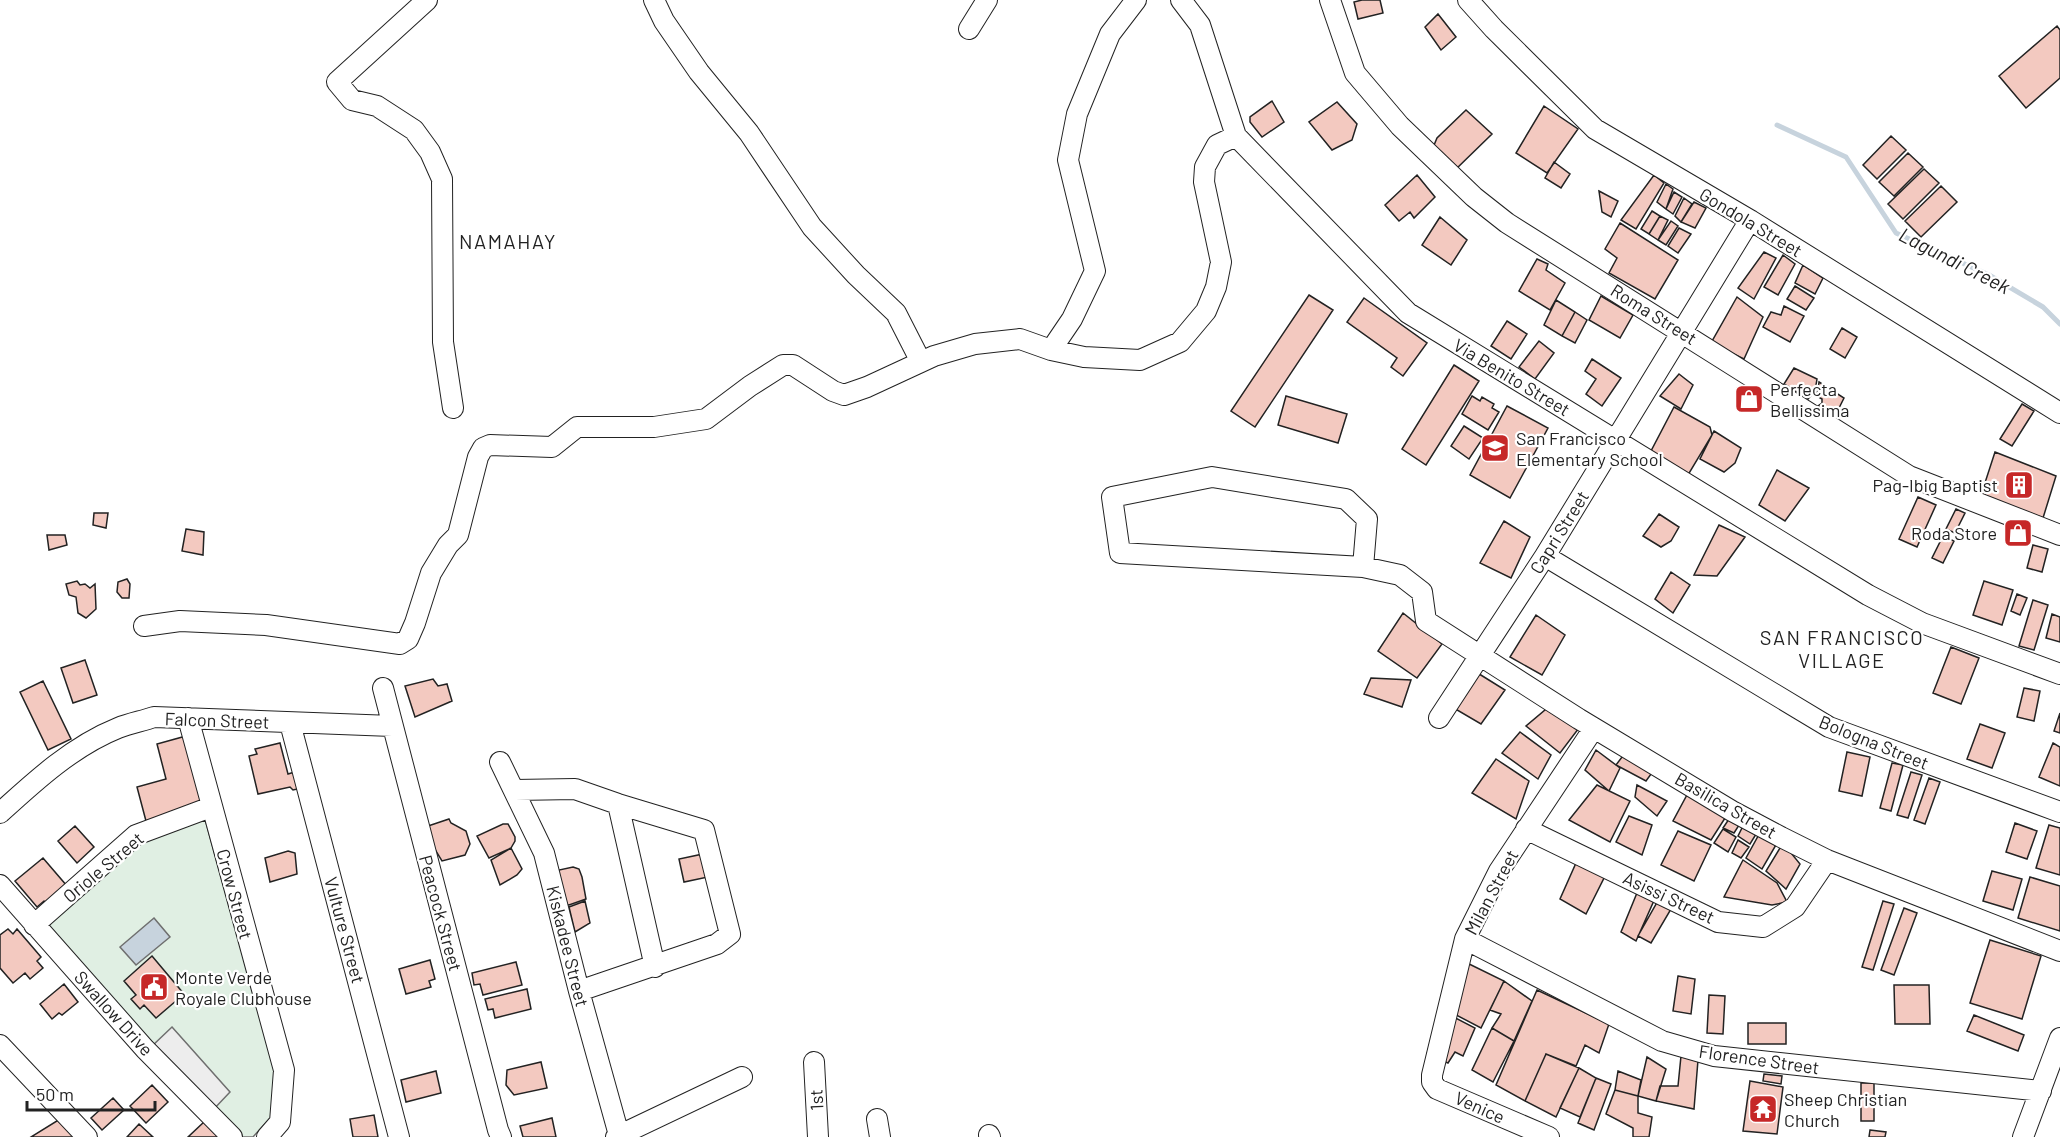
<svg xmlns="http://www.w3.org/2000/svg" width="2060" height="1137" font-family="Barlow,sans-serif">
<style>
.green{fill:#e0efe3;stroke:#6f6f6f;stroke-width:1.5}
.parking{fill:#ededed;stroke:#6f6f6f;stroke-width:1.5}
.water{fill:#c7d3dd;stroke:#6f6f6f;stroke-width:1.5}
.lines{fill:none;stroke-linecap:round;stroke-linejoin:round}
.stream{stroke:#c7d3dd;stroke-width:5}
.building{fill:#f3c9c0;stroke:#222;stroke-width:1.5}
.minor-casing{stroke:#222;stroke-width:22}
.minor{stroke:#fff;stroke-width:20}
.labels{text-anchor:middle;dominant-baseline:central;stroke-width:4.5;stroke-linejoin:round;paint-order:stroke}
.street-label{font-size:18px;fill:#222;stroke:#fff}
.poi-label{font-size:18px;fill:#222;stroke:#fff;text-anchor:start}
.neighbourhood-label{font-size:20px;letter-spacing:1.5px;fill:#222;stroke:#fff}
.water-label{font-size:20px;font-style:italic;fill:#222;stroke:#fff}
</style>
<rect width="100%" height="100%" fill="#fff"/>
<path class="green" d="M205 819 275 1070 273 1115 253 1137H240L44 927 142 842Z"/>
<path class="parking" d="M172 1027 230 1092 213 1110 151 1047Z"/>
<path class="water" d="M154 918 170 937 136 965 120 947Z"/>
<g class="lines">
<path class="stream" d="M1777 125 1846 157 1896 233 1989 275 2043 307 2060 324"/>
</g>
<path class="building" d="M1362 0H1380L1383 13 1358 19 1354 2Z
M1438 14 1456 37 1441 50 1425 27Z
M2057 26 2060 30V78L2026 108 1999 76Z
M1272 101 1284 122 1262 137 1250 122V117Z
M1337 102 1357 124 1352 140 1332 150 1309 122Z
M1544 106 1578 129 1547 173 1516 153Z
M1466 110 1492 134 1455 170 1432 150 1437 138Z
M1891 136 1906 150 1877 179 1863 165Z
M1908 153 1923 167 1894 196 1879 182Z
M1554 162 1570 174 1561 188 1545 178Z
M1924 169 1939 183 1903 219 1888 204Z
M1417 175 1435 197 1414 218 1410 212 1399 221 1385 205Z
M1654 175 1664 183 1636 229 1621 220Z
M1666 184 1673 189 1666 209 1657 202Z
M1941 186 1957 202 1921 237 1905 221Z
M1599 191 1618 201 1611 217 1602 212Z
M1674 192 1682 197 1673 214 1666 209Z
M1684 198 1692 204 1681 222 1675 216Z
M1694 202 1706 208 1695 228 1681 222Z
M1652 211 1660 216 1649 234 1641 229Z
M1660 216 1668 220 1658 240 1649 234Z
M1440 217 1467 240 1451 265 1422 245Z
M1671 221 1678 226 1666 245 1658 240Z
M1620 223 1678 260 1655 299 1609 273 1617 258 1605 249Z
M1679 228 1691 234 1678 253 1668 246Z
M1764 252 1776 258 1754 299 1738 288Z
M1783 255 1795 264 1778 295 1764 287Z
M1537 259 1548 264 1546 270 1565 283 1550 310 1519 291Z
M1803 265 1823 278 1815 294 1795 283Z
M1795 286 1814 298 1806 310 1787 299Z
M1309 295 1333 310 1255 427 1231 411Z
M1601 296 1633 315 1620 338 1589 320Z
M1737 297 1763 317 1744 359 1711 343Z
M1364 298 1427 343 1403 376 1391 367 1397 358 1347 322Z
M1556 300 1575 312 1562 336 1544 325Z
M1784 306 1804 316 1790 342 1763 327 1771 312 1781 315Z
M1575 312 1587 320 1575 343 1562 336Z
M1507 321 1527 334 1511 359 1491 346Z
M1842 328 1857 337 1845 358 1830 349Z
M1539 341 1554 353 1535 379 1519 367Z
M1592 359 1621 378 1602 406 1586 394 1596 379 1585 371Z
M1454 365 1479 381 1426 465 1402 449Z
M1794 368 1817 379 1815 391 1808 399 1784 384Z
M1679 374 1693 385 1681 409 1660 396Z
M1819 382 1844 398 1835 416 1818 406 1822 403V399L1815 395 1818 390Z
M1286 396 1347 414 1338 443 1278 425Z
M1472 396 1480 401 1482 397 1494 404 1492 408 1499 412 1488 430 1462 414Z
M2022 404 2034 411 2012 446 2000 439Z
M1507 406 1548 428 1510 498 1470 475Z
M1674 407 1710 427 1712 435 1688 475 1651 451Z
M1464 426 1483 438 1469 459 1451 446Z
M1714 431 1741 448 1735 463 1724 472 1700 459Z
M1995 452 2056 476 2043 518 1981 495Z
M1777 470 1809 488 1785 521 1759 505Z
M1918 497 1936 505 1917 547 1899 539Z
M1956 509 1965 513 1955 533 1946 529Z
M94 513H108L106 528 93 525Z
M1659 514 1679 527 1671 541 1661 547 1643 536Z
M1504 521 1530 537 1511 578 1480 563Z
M1719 525 1745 537 1717 576 1694 575Z
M186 529 204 532 203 555 182 551Z
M47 535H65L67 545 49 550Z
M1943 536 1954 541 1943 563 1932 558Z
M2033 545 2048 549 2042 572 2027 568Z
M1671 572 1690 585 1673 613 1655 599Z
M127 579 130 584 129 598H122L117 592 118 582Z
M77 581 80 585 85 584 90 588 95 584 96 609 86 618 78 613 76 597 69 595 66 584Z
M1984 581 2013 590 2002 625 1973 615Z
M2017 594 2027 598 2020 615 2011 611Z
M2033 600 2048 605 2034 650 2019 646Z
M1403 613 1442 644 1417 678 1378 651Z
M2052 614 2060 617V642L2046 638Z
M1536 615 1565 635 1542 675 1510 657Z
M1951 647 1979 658 1961 704 1933 693Z
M85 660 97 695 73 703 61 668Z
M1476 672 1505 690 1481 724 1452 707Z
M1371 678 1411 680 1402 707 1364 694Z
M433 679 438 686 447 684 452 701 415 717 405 686Z
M43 681 71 739 48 750 20 692Z
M2024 688 2040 691 2034 721 2017 717Z
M1551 705 1582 724 1560 753 1526 726Z
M2060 713V733L2054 731Z
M1980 724 2005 733 1992 768 1967 759Z
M1520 732 1551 755 1538 779 1502 753Z
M186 736 204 805 146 821 137 787 166 779 157 744Z
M280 743 288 774 298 771 302 788 293 790 290 787 258 794 249 756 257 754 255 749Z
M2053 743 2060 747V786L2039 777Z
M1628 749 1654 770 1646 781 1616 765Z
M1596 750 1620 768 1609 791 1585 770Z
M1847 752 1870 757 1862 796 1839 791Z
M1496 759 1529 781 1516 819 1472 793Z
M1892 763 1903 765 1891 811 1880 808Z
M1911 772 1922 775 1908 818 1897 815Z
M1929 778 1940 782 1925 824 1914 820Z
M1597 785 1630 801 1610 842 1569 820Z
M1637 785 1667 801 1657 816 1635 797Z
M1688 793 1727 815 1711 840 1673 821Z
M1629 816 1652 825 1642 855 1616 842Z
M1731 816 1741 822 1734 833 1723 828Z
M449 819 451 823 466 831 470 844 465 855 442 861 431 843 428 826Z
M2015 823 2037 831 2027 859 2006 852Z
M503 824H508L515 837V841L511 848 489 858 477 836Z
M1744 824 1758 831 1750 844 1738 836Z
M2049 825 2060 828V875L2036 868Z
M75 826 94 847 77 863 58 841Z
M1723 829 1736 837 1728 852 1714 843Z
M1762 829 1780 838 1762 869 1746 858Z
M1678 831 1711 845 1694 881 1661 865Z
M1738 840 1749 847 1741 858 1732 853Z
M1783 843 1800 864 1786 889 1766 871Z
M511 848 522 869 517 875 500 885 491 860Z
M288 851 295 853 297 874 270 882 265 858Z
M703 854 708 877 684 882 679 859Z
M43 858 67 886 46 904 44 901 37 907 15 881Z
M1743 860 1777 883 1787 902 1772 905 1724 897Z
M1576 863 1605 876 1586 914 1560 899Z
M573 867 579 869 582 877 586 899 569 905 562 904 558 883 559 870Z
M1992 871 2022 879 2013 910 1983 901Z
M2030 877 2060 886V931L2018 918Z
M1639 888 1656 896 1636 941 1621 932Z
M1659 899 1674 904 1651 943 1638 936Z
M585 901 590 923 575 932 569 907Z
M1883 901 1894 904 1873 970 1862 967Z
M1904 908 1917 913 1894 975 1881 970Z
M8 929 13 934 17 929 41 957 37 961 43 968 30 979 25 973 13 983 0 968V935Z
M1990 940 2041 956 2022 1019 1970 1003Z
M152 956 184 994 156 1018 144 1005 140 1009 131 999 136 995 124 981Z
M430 960 435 979 429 981 431 987 406 994 399 969Z
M1461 960 1504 981 1481 1028 1441 1007Z
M516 962 522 985 483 995 480 984 474 985 472 973Z
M1678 976 1695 979 1691 1014 1673 1011Z
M1504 981 1532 1001 1514 1041 1492 1028 1501 1014 1490 1010Z
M64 984 78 1002 62 1015 59 1013 52 1019 40 1004Z
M1894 985H1929L1930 1024H1895Z
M527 989 531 1009 495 1018 493 1009 488 1010 485 999Z
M1537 990 1609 1024 1599 1053 1585 1045 1576 1066 1546 1054 1525 1101 1496 1085Z
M1709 995 1725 996 1723 1034 1707 1033Z
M1440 1010 1475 1028 1463 1056 1455 1052 1448 1063 1427 1054Z
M1974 1015 2024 1035 2018 1051 1967 1031Z
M1748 1023H1786V1044H1748Z
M1492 1028 1514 1041 1493 1082 1472 1070Z
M1546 1054 1579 1068 1556 1117 1525 1101Z
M1681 1056 1698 1060 1694 1109 1656 1101 1660 1086H1678Z
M1647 1057 1666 1069 1656 1101 1638 1096Z
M541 1062 547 1088 514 1095 506 1085 507 1070Z
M1579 1068 1596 1078 1580 1117 1560 1108Z
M436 1071 441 1093 406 1102 401 1080Z
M1618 1071 1641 1080 1638 1096 1615 1090Z
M1764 1074 1782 1076 1781 1084 1763 1081Z
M1596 1078 1611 1084 1594 1130 1578 1123Z
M1750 1081 1783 1087 1777 1134 1743 1131Z
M1861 1083H1874V1121H1861Z
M152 1085 168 1102 146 1123 130 1106Z
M1615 1090 1638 1096V1113L1652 1117 1649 1137H1633V1128L1606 1114Z
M113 1098 124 1110 102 1130 91 1118Z
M374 1115 378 1137H353L350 1119Z
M552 1118 556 1137H523L520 1126Z
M60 1119 74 1137H31Z
M205 1121 221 1137H188Z
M139 1124 153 1137H127Z
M1870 1130 1886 1132 1885 1137H1869Z"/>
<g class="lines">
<g class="minor-casing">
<path id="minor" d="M427 0 337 82 352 100 377 106 414 130 430 152 442 179 443 342 453 408
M654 0 664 21 699 72 749 133 812 227 856 275 896 313 921 362
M1181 0 1200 25 1236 136 1408 313 1868 595 1922 623 2060 674
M1330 0 1355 73 1400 126 1474 197 1507 223 1909 476 2060 535
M1468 0 1494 29 1595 129 1750 220 2060 413
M969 29 987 0
M1051 350 1072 319 1095 271 1068 160 1077 114 1110 34 1136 0
M1545 556 1829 727 2060 812
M1363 567 1367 519 1346 499 1212 477 1112 497 1120 553 1363 567 1400 575 1422 592 1426 621 1579 719 1732 811 1781 837 1827 860 2060 951
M144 626 180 621 266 625 400 644 408 639 415 623 431 573 448 545 458 535 478 457 483 448 490 445 552 447 577 427H654L706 419 750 386 783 365H793L833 391 844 395 867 387 934 356 975 344 1020 339 1051 350 1084 357 1140 360 1180 342 1206 311 1216 287 1221 262 1204 182 1205 167 1217 145 1236 136
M383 688 498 1130 501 1137
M188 718 284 1070 280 1122 267 1137
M1439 718 1545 556 1750 220
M290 723 399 1137
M500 762 544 853 579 991 619 1135
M515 790 575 789 618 804 704 830 730 934 717 944 579 991
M618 804 655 967
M0 813C35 781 73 746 118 728 130 723 143 721 154 717L392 726
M1526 829 1718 922 1763 927 1795 907 1827 860
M0 885 145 1049 232 1137
M34 925 136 835 211 807
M1465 939 1662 1041 1714 1056 2041 1091
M0 1045 87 1137
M814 1062 818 1137
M877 1119 880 1137
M989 1135 990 1137
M616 1137 742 1077
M1549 1137 1437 1089 1432 1082V1075L1465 939 1499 871 1594 728
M2023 1137 2060 1038"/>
</g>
<use href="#minor" class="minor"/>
</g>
<defs>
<g id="shop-square" transform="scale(1.5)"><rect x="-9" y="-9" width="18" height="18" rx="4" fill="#c62828" stroke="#fff"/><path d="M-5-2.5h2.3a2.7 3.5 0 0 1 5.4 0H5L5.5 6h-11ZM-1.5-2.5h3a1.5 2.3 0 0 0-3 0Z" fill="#fff"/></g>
<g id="school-square" transform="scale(1.5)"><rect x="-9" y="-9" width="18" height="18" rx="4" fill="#c62828" stroke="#fff"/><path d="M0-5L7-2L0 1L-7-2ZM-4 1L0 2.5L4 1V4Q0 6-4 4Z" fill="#fff"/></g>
<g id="building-square" transform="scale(1.5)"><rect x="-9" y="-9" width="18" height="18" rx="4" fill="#c62828" stroke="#fff"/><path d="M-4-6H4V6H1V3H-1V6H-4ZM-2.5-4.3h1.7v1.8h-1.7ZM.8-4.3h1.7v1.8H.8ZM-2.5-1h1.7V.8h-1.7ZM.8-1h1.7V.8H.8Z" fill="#fff"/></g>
<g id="civic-square" transform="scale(1.5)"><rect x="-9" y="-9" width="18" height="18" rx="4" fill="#c62828" stroke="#fff"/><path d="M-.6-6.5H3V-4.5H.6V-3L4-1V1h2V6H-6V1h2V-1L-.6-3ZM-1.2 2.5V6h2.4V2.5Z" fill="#fff"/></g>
<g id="temple-square" transform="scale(1.5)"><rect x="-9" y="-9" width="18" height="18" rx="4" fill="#c62828" stroke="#fff"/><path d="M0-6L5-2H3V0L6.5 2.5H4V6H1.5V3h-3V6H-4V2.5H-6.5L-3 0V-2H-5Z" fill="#fff"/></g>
</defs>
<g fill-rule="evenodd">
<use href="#shop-square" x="1749" y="399"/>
<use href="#school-square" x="1495" y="448"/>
<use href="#building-square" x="2019" y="485"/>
<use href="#shop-square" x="2018" y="533"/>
<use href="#civic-square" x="154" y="987"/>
<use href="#temple-square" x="1763" y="1109"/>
</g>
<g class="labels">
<g class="street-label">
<text transform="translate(1751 222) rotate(31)">Gondola Street</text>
<text transform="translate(1654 314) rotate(32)">Roma Street</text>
<text transform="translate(1512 377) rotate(31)">Via Benito Street</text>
<text transform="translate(1559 532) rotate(-58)">Capri Street</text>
<text transform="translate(217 720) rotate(2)">Falcon Street</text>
<text transform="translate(1874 742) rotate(22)">Bologna Street</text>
<text transform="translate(1726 805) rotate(30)">Basilica Street</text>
<text transform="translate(103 867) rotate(-40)">Oriole Street</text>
<text transform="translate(1491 892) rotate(-62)">Milan Street</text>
<text transform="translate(235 894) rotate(75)">Crow Street</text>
<text transform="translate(1669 897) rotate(25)">Asissi Street</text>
<text transform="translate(441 913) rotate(75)">Peacock Street</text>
<text transform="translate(345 930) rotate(75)">Vulture Street</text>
<text transform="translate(568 946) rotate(76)">Kiskadee Street</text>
<text transform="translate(114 1013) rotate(48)">Swallow Drive</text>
<text transform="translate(1759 1059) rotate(8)">Florence Street</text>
<text transform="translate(816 1100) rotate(-93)">1st</text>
<text transform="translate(1480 1107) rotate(24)">Venice</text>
</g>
<g class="poi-label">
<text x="1770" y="389">Perfecta<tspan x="1770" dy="21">Bellissima</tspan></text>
<text x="1516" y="438">San Francisco<tspan x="1516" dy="21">Elementary School</tspan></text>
<text x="1998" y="485" text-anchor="end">Pag-Ibig Baptist</text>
<text x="1997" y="533" text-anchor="end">Roda Store</text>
<text x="175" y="977">Monte Verde<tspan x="175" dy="21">Royale Clubhouse</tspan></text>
<text x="1784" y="1099">Sheep Christian<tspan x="1784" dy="21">Church</tspan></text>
</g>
<g class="neighbourhood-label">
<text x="508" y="241">NAMAHAY</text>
<text x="1842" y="637">SAN FRANCISCO<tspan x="1842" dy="23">VILLAGE</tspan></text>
</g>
<g class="water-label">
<text transform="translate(1955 260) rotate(27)">Lagundi Creek</text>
</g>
</g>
<path d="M27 1101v9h128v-9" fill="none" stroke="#222222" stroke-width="3"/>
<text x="36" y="1101" font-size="18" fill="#222222" stroke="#ffffff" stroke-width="4.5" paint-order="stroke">50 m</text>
</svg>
